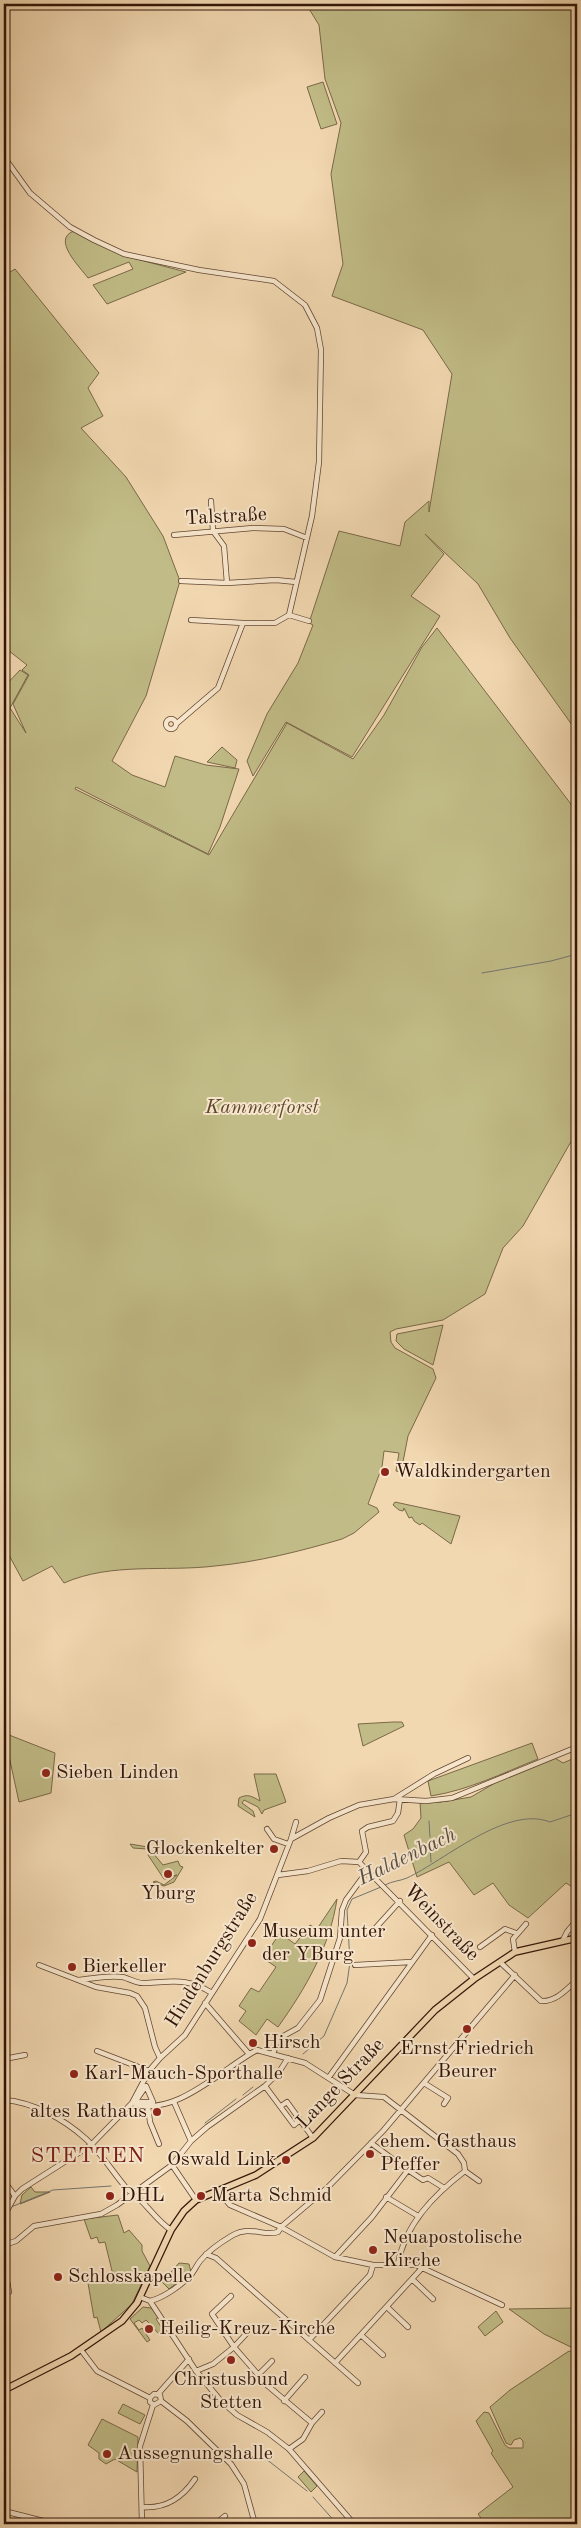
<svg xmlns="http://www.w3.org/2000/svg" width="581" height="2528" font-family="'Old Standard TT',serif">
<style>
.green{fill:#c1bc87;stroke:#7a6848}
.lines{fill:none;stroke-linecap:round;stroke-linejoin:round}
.stream{stroke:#737670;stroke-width:1}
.minor-casing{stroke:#624532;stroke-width:6}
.major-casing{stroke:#321408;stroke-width:8}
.minor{stroke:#f7e6cc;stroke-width:4.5}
.major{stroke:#f2d8b1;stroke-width:5.5}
.poi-dot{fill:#8f2418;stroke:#f7e6cc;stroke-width:2}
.labels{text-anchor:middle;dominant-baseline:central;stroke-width:4;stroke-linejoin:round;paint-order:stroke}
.street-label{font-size:20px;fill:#321408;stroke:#f7e6cc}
.park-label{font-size:20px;font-style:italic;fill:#5d462e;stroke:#f7e6cc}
.poi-label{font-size:20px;fill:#321408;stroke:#f7e6cc;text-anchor:start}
.water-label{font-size:21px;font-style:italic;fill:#584d45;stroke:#f7e6cc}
.quarter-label{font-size:22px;letter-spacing:1px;fill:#7a1f14;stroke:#f7e6cc}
</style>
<rect width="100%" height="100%" fill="#f2d8b1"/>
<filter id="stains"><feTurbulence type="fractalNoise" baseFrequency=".004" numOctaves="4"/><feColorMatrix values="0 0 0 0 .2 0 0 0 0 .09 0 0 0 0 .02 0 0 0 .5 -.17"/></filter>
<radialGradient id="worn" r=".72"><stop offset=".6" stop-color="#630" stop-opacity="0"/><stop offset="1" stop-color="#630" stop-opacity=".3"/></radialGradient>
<path class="green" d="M306 4H577V732L510 638 478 584 425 534 444 554 411 596 440 616 352 757 286 722 253 776 247 761 267 714 298 663 313 625 309 623 339 531 400 546 405 522 429 501V512L452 374 423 330 332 296 343 264 331 174 341 123 325 79 319 25Z
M323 82 337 124 321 129 307 87Z
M74 231 125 256 186 272 107 304 93 285 133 269 129 262 88 278C80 267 51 239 74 231Z
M15 269 99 373 88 388 103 416 81 428 126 477 163 536 180 581 146 696 112 761 132 775 165 787 175 756 206 765 239 769 220 827 208 854 76 787 75 789 209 855 287 723 353 759 384 715 422 647 437 628 577 812V1131L523 1226 503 1248 485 1294 443 1320 396 1329 390 1332 391 1342 395 1348 433 1369 436 1378 408 1436 401 1472 396 1471 399 1453 384 1451 382 1467 368 1504 377 1508 379 1512 354 1533 342 1539C301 1551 258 1562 215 1566 165 1572 112 1562 64 1583L52 1566 23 1581 4 1546V687L20 670 28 675 10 708 26 733 13 704 29 675 22 670 27 665 4 647V610L9 596 7 541 4 529V276Z
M222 747 237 760 235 768 207 762Z
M443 1325 433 1365 404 1349 396 1341 397 1334Z
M395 1502 460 1516 451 1544 422 1523 420 1525 414 1521 412 1517 409 1518 404 1508 403 1511 399 1510 393 1505Z
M393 1722H402L404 1726 363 1746 358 1724Z
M4 1733 55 1753 51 1793 19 1802Z
M532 1743 538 1759C503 1773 469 1790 431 1796L428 1781Z
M553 1757 563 1763 577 1757V1890L566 1883 528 1918 509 1905 493 1883 474 1895 449 1862 417 1877 404 1835 413 1829 421 1818 420 1802H441L471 1797 495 1783Z
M254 1774H276L286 1802 264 1810 262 1814 258 1807 244 1800 242 1803 253 1811 255 1817 238 1806 239 1798C248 1793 253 1797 260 1801Z
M130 1844 148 1847 163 1865 178 1861 180 1866 183 1867 174 1882 164 1886 153 1882 156 1881 164 1885 177 1875 173 1876 169 1869 163 1872 167 1879H164L148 1855 149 1853 147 1849 133 1848Z
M337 1899C330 1946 306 1988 278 2027L267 2019 256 2035 239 2021 246 2011 239 2006 251 1988 259 1992 276 1967 263 1958 280 1933 295 1944 310 1925 317 1929Z
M31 2187 35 2192H50L20 2204 22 2195Z
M118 2215 124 2233 129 2230 142 2245V2251L150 2266 132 2304 101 2332 97 2317 94 2318 88 2283 113 2275 105 2242 99 2243 97 2237 91 2239 84 2219Z
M179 2263 189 2264 191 2272 169 2289 162 2282Z
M143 2307 151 2308 159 2317 156 2319 162 2328 165 2326 167 2329 159 2334 146 2320 142 2323 139 2320 134 2323 139 2330 142 2328 150 2340 147 2342 130 2319Z
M577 2308V2350L544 2334 509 2309Z
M496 2311 503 2322 485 2336 478 2327Z
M569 2351 577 2355V2524H473L481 2518 478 2514 513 2487 491 2453 493 2451 476 2421 484 2412 489 2413 505 2445 509 2448H523V2441L520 2438 514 2440 511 2445 506 2443 490 2407 510 2390Z
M123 2404 145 2415 140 2424 118 2413Z
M102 2419 138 2437 137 2472 115 2459 106 2464 99 2459V2453L88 2445Z
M304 2471 317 2486 311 2492 298 2477Z"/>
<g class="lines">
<path class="stream" d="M482 973 551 961 577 954
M429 1821 430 1837
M430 1844 431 1862
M385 1885C392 1881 400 1881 407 1878 445 1860 507 1805 550 1822L577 1813
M303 2054 324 2036 347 1983 350 1962 347 1910 352 1899 381 1887
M243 2095 253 2087
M205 2123 236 2099
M11 2207 53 2190 111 2186
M261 2455 307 2491
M313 2497 337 2524"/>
<g class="minor-casing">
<path id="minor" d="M4 157 30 193 70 227 94 240 124 254 199 270 274 281 305 305 317 328 321 350 319 462 312 516 289 615
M211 501 213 531 224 546 227 583
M174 535 253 528 284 529 307 538
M181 581 227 583 276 580 296 582
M289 615 309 621
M191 620 243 623
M166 724a5 5 0 1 1 10 0a5 5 0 1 1-10 0Z
M176 724 218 688 243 623H275L289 615
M394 1799 434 1774 468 1758
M267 1829 274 1839 288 1844
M291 1839 296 1822
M359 1862 366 1852 362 1831 368 1827 393 1821 398 1813 400 1799
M278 1875 308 1871 341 1861 359 1862 474 1979
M371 1933 400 1901
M563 1940 567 1932 577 1920
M480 1947 505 1929 516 1933
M515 1952 513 1939 526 1924
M500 1962 541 2001C556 2002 567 1989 577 1980
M39 1965 96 1987 130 1993 137 1996 145 2008 155 2047 160 2058
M355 1965 411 1962
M78 1980C93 1979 107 1975 122 1977 129 1978 137 1984 144 1983 172 1982 187 1977 212 1993
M205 2003 249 2054
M97 2051 149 2071
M273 2054 278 2039 298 2028 320 2000 340 1938 342 1910 346 1900 368 1870
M4 2059 25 2055
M329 2077 432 1935
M424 2083 448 2098 444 2104
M146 2086 153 2102H135Z
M265 2086 294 2125 300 2120
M4 2100C33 2102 64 2119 86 2139 102 2154 114 2174 128 2190 145 2200 154 2219 171 2230
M174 2102 191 2141
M132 2103C174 2119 223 2068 257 2050L305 2063 355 2095 384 2097 458 2154 464 2163 465 2171 479 2181
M148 2106 150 2122 159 2144
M281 2106 287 2102 313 2138
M371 2143 402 2166
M172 2165 196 2200
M4 2181 15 2196
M219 2192 230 2205 281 2227 335 2257 373 2265H416L502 2305
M386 2197 418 2216
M4 2216 15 2196 22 2189 91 2145 132 2103 149 2071 160 2058 185 2035 260 1919 291 1839 329 1818 359 1805 394 1799 426 1801 452 1798 577 1747
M4 2245 16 2241 34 2226 101 2214 117 2205 172 2165 191 2141 207 2127 265 2086 279 2072 288 2058
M206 2254 216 2258 358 2383
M335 2257 372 2217 408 2170 423 2180 428 2178 444 2188
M4 2264 9 2292
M398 2264C405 2224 434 2195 465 2171
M413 2280 433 2299
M140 2297 150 2301 196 2371 221 2401 237 2415 267 2432 289 2449 354 2524
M150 2301C163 2298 180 2286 189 2277 194 2272 196 2266 200 2261 209 2250 221 2242 233 2235 251 2225 263 2237 278 2232L281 2227 327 2188 383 2131 515 1975
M387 2307 408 2327
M246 2334 234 2347 268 2386 312 2423 303 2439 289 2449
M361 2335 383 2355
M309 2340 370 2275 373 2265
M81 2350 97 2371 150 2398
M335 2363 422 2268
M196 2371 213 2364 234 2347 212 2314 231 2296
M258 2375 272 2361
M158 2394 189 2359
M161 2401 154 2405 150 2402V2398L154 2394 160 2395 161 2401 187 2421 231 2464 244 2484 255 2524
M284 2401 305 2377
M4 2409V2450
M312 2423 322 2412
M142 2507C166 2509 182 2498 195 2479
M4 2511 55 2524
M142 2524 140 2446 153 2405
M215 2524 225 2516"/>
</g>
<g class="major-casing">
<path id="major" d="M4 2390 71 2356 122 2321 137 2303 171 2230 184 2211 196 2200 256 2175 313 2138 435 2010 474 1979 515 1952 577 1938"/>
</g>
<use href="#minor" class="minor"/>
<use href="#major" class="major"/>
</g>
<g class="poi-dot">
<circle cx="385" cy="1472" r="5"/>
<circle cx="46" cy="1773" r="5"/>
<circle cx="274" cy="1849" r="5"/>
<circle cx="168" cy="1874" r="5"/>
<circle cx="252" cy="1943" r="5"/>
<circle cx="72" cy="1967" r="5"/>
<circle cx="467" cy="2029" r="5"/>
<circle cx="253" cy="2043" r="5"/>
<circle cx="74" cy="2074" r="5"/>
<circle cx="157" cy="2112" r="5"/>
<circle cx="370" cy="2154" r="5"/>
<circle cx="286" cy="2160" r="5"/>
<circle cx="110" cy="2196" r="5"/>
<circle cx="201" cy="2196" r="5"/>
<circle cx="373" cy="2250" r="5"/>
<circle cx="58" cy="2277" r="5"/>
<circle cx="149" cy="2329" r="5"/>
<circle cx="231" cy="2360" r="5"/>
<circle cx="107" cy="2454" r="5"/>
</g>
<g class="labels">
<g class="street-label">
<text transform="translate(226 517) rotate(-3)">Talstraße</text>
<text transform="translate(441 1923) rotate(46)">Weinstraße</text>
<text transform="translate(212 1960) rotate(-58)">Hindenburgstraße</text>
<text transform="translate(341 2084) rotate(-46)">Lange Straße</text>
</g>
<g class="park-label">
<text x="262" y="1108">Kammerforst</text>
</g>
<g class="poi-label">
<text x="395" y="1472">Waldkindergarten</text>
<text x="56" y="1773">Sieben Linden</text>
<text x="264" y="1849" text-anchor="end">Glockenkelter</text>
<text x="168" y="1894" text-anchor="middle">Yburg</text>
<text x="262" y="1932">Museum unter<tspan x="262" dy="23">der YBurg</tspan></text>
<text x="82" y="1967">Bierkeller</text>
<text x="263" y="2043">Hirsch</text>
<text x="467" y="2049" text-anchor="middle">Ernst Friedrich<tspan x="467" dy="23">Beurer</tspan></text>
<text x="84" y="2074">Karl-Mauch-Sporthalle</text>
<text x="147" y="2112" text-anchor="end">altes Rathaus</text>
<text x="380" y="2142">ehem. Gasthaus<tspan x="380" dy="23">Pfeffer</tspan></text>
<text x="276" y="2160" text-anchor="end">Oswald Link</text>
<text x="120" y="2196">DHL</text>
<text x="211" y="2196">Marta Schmid</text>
<text x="383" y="2238">Neuapostolische<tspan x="383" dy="23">Kirche</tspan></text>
<text x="68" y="2277">Schlosskapelle</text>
<text x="159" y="2329">Heilig-Kreuz-Kirche</text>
<text x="231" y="2380" text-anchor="middle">Christusbund<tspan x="231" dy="23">Stetten</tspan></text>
<text x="117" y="2454">Aussegnungshalle</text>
</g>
<g class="water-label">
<text transform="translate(407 1857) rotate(-26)">Haldenbach</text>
</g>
<g class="quarter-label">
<text x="88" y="2156">STETTEN</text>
</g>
</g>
<rect width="581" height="2528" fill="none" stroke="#f2d8b1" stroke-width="20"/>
<rect x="5" y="5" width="571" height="2518" fill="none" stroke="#321408" stroke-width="2.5"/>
<rect x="10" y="10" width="561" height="2508" fill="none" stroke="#321408"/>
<rect width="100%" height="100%" filter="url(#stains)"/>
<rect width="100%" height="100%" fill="url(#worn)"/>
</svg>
